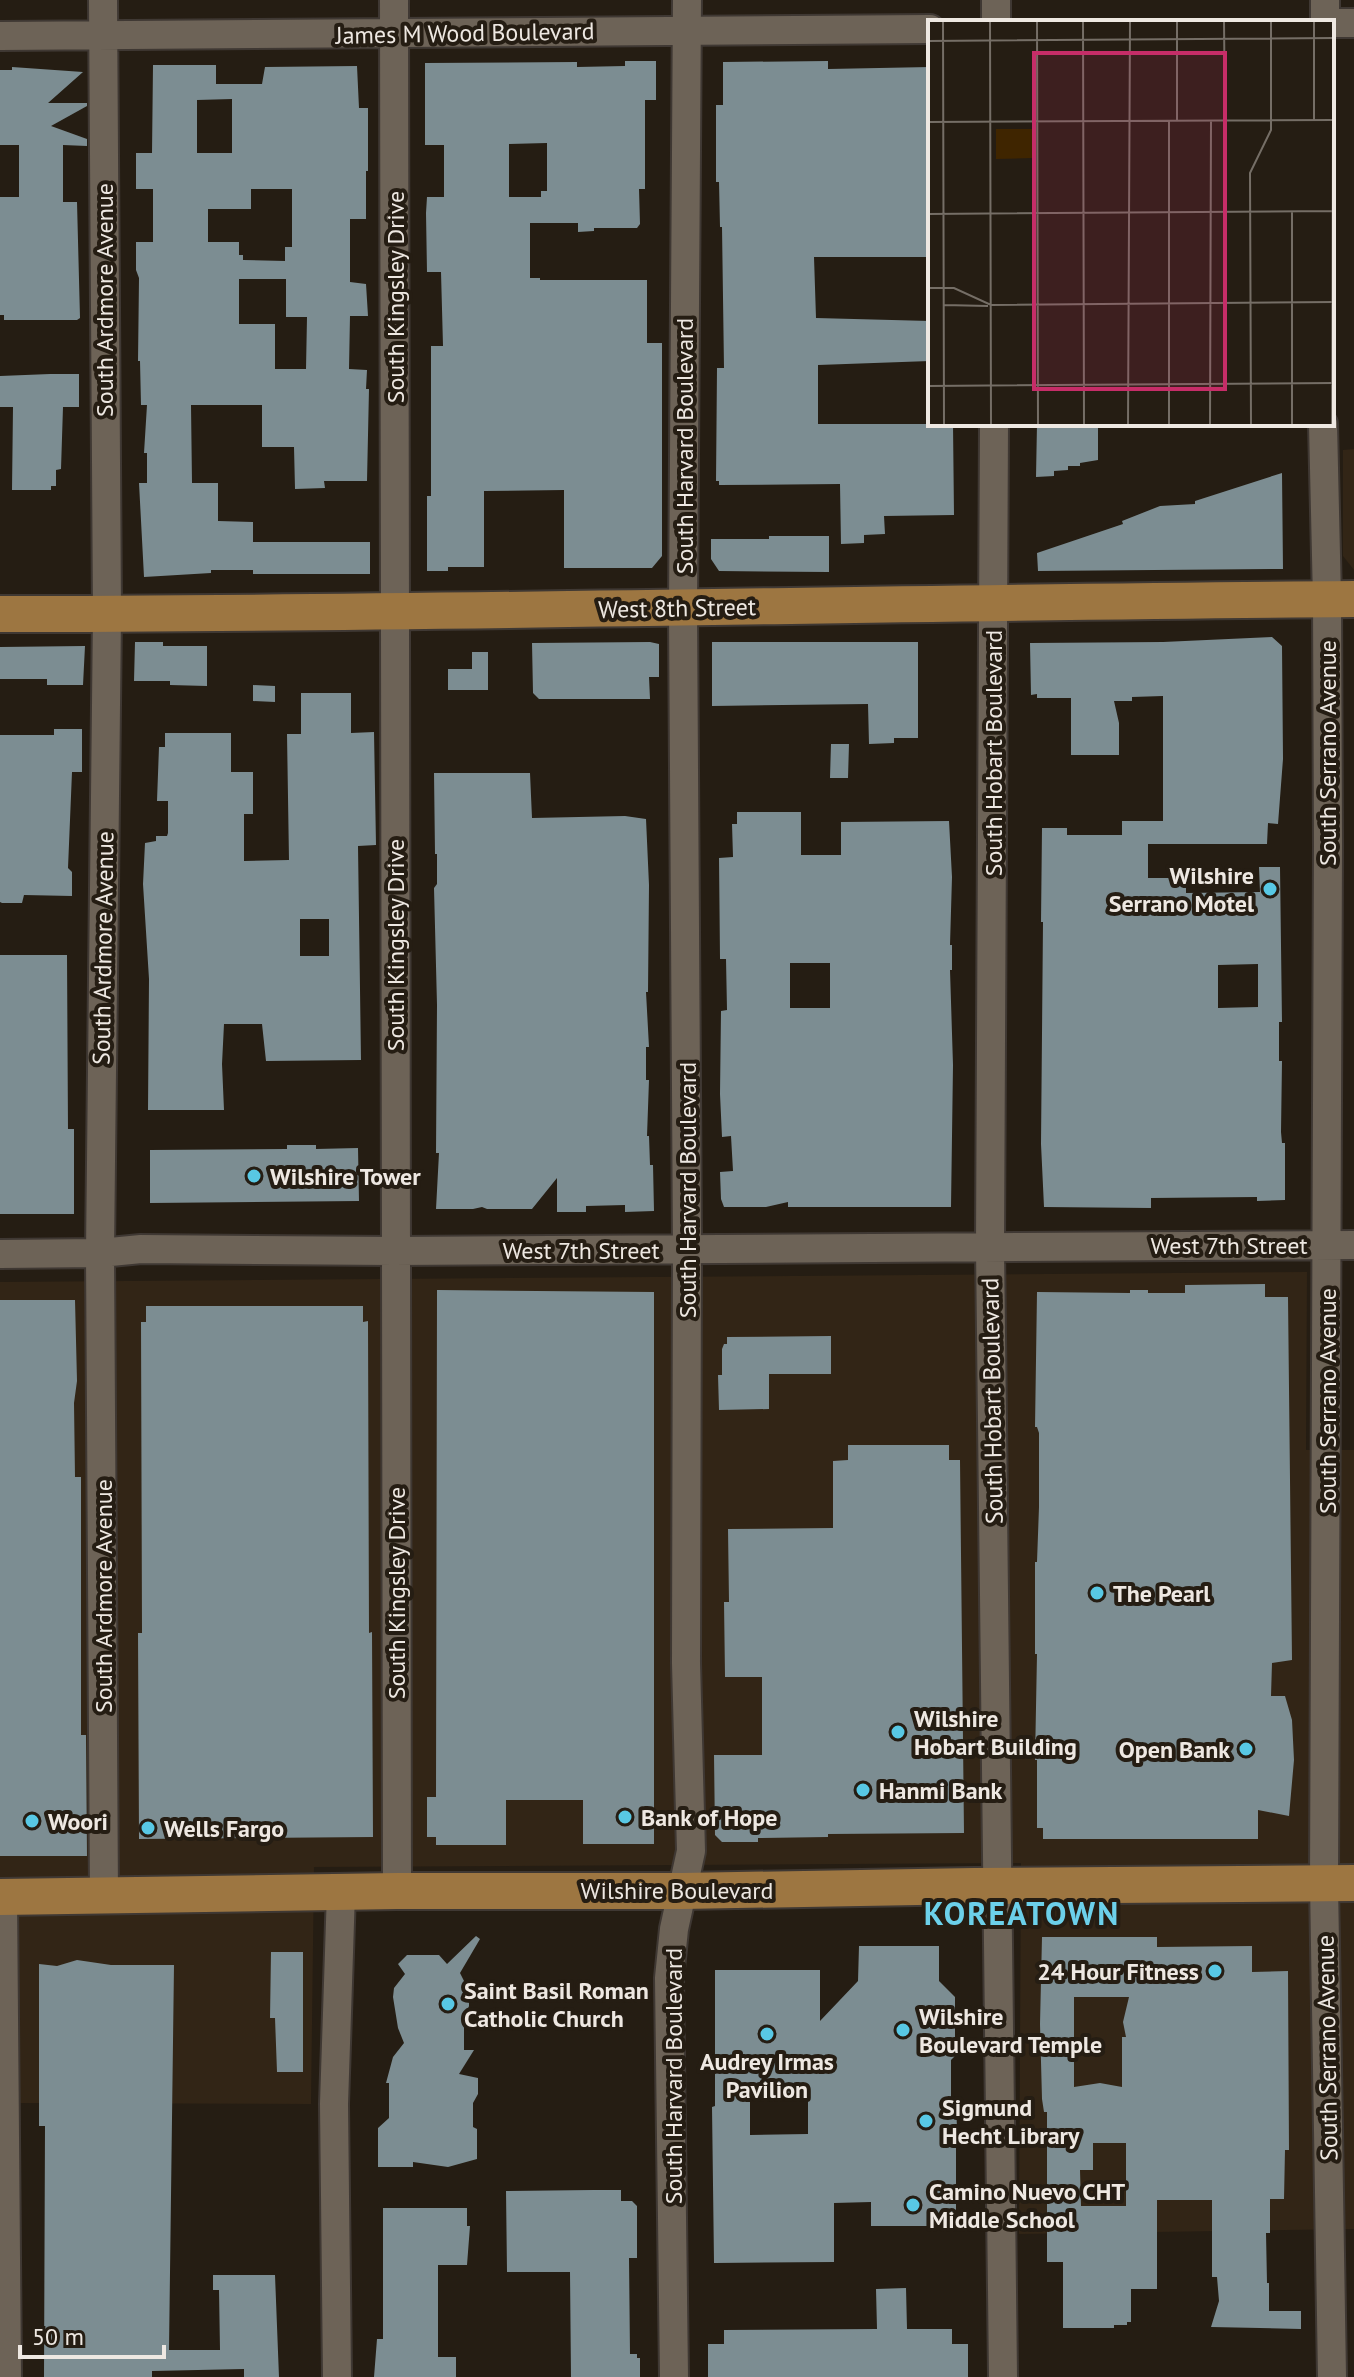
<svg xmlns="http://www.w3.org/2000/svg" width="1354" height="2377" font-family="'PT Sans',sans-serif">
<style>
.built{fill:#322516}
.building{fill:#7c8d92;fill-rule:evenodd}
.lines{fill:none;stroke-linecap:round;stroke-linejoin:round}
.minor-casing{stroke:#3f3833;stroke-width:32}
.major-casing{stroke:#3f3833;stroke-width:40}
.minor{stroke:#6d6357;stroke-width:28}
.major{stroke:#9d7641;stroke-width:36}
.poi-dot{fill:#58c8e4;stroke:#251d13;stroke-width:3}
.labels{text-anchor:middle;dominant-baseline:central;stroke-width:8;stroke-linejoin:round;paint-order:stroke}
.street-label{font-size:24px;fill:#eee8e2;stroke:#251d13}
.poi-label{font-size:24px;font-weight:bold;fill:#eee8e2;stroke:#251d13;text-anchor:start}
.district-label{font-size:32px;font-weight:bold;letter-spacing:2px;fill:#6cd0ea;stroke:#251d13}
.inset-road{fill:none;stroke:#756e66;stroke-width:2}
.view{fill:#c62d68;fill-opacity:0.15;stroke:#c62d68;stroke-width:4}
.inset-edge{fill:none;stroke:#eee8e2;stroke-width:4}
</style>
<rect width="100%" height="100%" fill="#251d13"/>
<path class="built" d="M1354 449V570L1343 556V450Z
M1307 1272 1306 1450H1354V2229L1019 2234 1021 1863 314 1867 311 2104 0 2103V1282Z"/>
<path class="building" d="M625 61H656V100H645V189H639L640 224 637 228H594V231L578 232V223H530V278H540V280H647V343H662V556L652 568H564V490L484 491V567H448V571H427V496H431V346H443L441 272H427L426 213 427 197H444V145H425V63L577 62V67L625 66ZM547 143V191H541V197H509V144Z
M828 61V69L930 67V257H814L816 318 930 321V361L818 365V424H953L954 515 884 516 885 534 864 535V543L841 544 840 484 719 485V481H716L717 368H724L722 227H720L719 182H716V105H723V62Z
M153 65H216V84H262L265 67 357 66 359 108H368V171H366V219H350V282L366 284 368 316H350L349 369 367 370 366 389H369L367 481H324L325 488 295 489 294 447H262V405H191L192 483H218V521L253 522V542H370V574H253V570H211V573L144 577 139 483H147V453H144L147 405H141L140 361H138L139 278 136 270V242H153V189H136V153H152ZM232 99V153H197V100ZM251 189H292V247H285V261L243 260V255H239V242H208V209H251ZM239 279H286V317H307L306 369H275V324H239Z
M12 67 83 72 48 103H87V106L51 126 87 139V146L63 145V202H77L80 318 77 320H4V315H0V197H19V145H0V70H12Z
M50 374H79V407H63L61 469 56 470V486H51V490H12L13 407H0V376Z
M1037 424H1098V460L1080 463V466H1068V470L1054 471V476L1036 477Z
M1282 473 1283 569 1038 571 1037 553 1123 524 1122 521 1160 506 1195 504V501Z
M769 536H829V572L719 571 711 559V539H769Z
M1272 637 1282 646 1283 759 1278 824 1268 823 1267 844H1148V878H1186V893L1260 892 1259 867H1280L1282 1022H1279V1061H1282L1281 1132 1282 1143H1285V1200L1257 1201V1197L1151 1198V1208L1044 1207 1041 1144 1043 922H1041L1042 828H1067V835H1122V821H1163V696L1132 697V701H1114L1119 723V755H1071V698H1037V694L1031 695 1030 643 1163 642ZM1258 964V1007L1218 1008V965Z
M135 642H163V646H207V686L170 685V681H134Z
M650 642 659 644V677H649L650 699H539L533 693 532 643Z
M712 642H918V738H894V743L869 744 868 704 712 706Z
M85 646 83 685H47V679H0V647Z
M472 652H488V690H448V669H472Z
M253 685 275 686V702L253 701Z
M301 693H351V733L374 732 376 845 358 846 361 1060 266 1061 262 1024H224L222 1064 224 1110H148L149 979 143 884 145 843 156 841V836H167L168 833V801H157L159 747H165V733H231V772H253V814H244V861L289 860 287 734H301ZM300 919H329V956H300Z
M54 729H82V772H72L68 868 72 872V896L24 895 22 903H2L0 902V735H54Z
M831 744H849L848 778H830Z
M434 773H530L532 818 625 816 646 819 649 885 648 992H646L649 1047H646V1080H649L647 1136H649L650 1165H653L654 1211 625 1212V1205L586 1206V1212H557V1178L532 1209H487L482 1207 473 1209H436L439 1153H436L437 1005 434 888 437 884V854H435Z
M737 812H801V855H841V822L949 821 952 877 950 945H952V970H950L953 1065 951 1207H788V1202L766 1207H724L721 1199 720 1172 733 1171 731 1136 722 1137 720 1094 721 1011 727 1010 726 959H720L719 858 733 857 732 824H737ZM790 963H830V1008H790Z
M0 955H67L68 1129H74V1214H0Z
M287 1145H316V1149L358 1148 359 1201 150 1203V1150L287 1149Z
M1265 1284V1297H1288L1292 1660 1272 1663 1271 1696H1285L1292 1720 1294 1760 1289 1816 1258 1810V1839H1043V1828H1037V1760H1035L1037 1654H1035V1562H1037L1039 1507V1433L1037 1427H1035L1037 1292 1130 1293V1290H1148V1293H1185V1285Z
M437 1290 654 1292V1844H583V1800H506V1845H436V1837H427V1797H436Z
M0 1300H75L77 1381 74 1403 75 1477H81V1735H86L87 1856H0Z
M146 1306H363V1322L368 1321 369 1633 372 1632 373 1837 139 1839 138 1633H142L141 1322H146Z
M831 1336V1374H769V1409L719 1410 718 1375H722V1349L724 1344H727V1337Z
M848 1445H949V1460H960L964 1833 828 1834V1837L758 1838V1842H722L715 1835 714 1755H762V1677H725L724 1602H729L728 1529 833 1528V1461L848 1460Z
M476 1936 480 1939 460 1973 469 1991V2006L464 2020V2050H474L459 2074 478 2078V2094L473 2103V2127L477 2129V2159L448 2167 413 2162V2167H378V2128L389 2118V2083H386L393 2057 404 2043 398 2028 393 1997 394 1988 405 1974 398 1964 407 1955H439L447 1964Z
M1042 1937H1157V1947L1252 1946V1972L1288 1971 1289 2150H1285L1284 2199H1270V2233H1266L1267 2283H1269V2311H1301V2329L1211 2327 1219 2301 1217 2277H1212V2200H1157V2289H1131V2322H1127V2325H1114V2328H1063V2262H1047V2112H1044L1042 2099 1040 2024ZM1074 1997H1129L1123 2022 1126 2037H1122V2087L1100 2083 1074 2087ZM1093 2143H1126V2206H1081L1080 2170H1093Z
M859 1946H939V1981L955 1997V2056L951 2060V2101H956L957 2129H960V2144H956V2226H871V2202L834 2203V2262L714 2263 712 2107 715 2106V1970H820V2021L858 1981ZM808 2097V2134L750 2135V2098Z
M271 1952H303V2072H277L275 2018H270Z
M77 1960 111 1965H174L169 2350H220L219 2290H213V2275H275L279 2377H244V2369L152 2371V2377H44L45 2126H39V1964L57 1966Z
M593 2190H621V2201H632L637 2206V2258H629L630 2354H637V2358H640V2377H571L570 2272H507L506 2191Z
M383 2208H467V2226H470L467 2265H438V2357H456V2377H374L377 2339H383Z
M906 2288 907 2329H952V2344H968V2377H708V2344H724V2330L877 2329 876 2289Z"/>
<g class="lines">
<g class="minor-casing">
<path id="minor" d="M103 0 107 614 100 1253 104 1896
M394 0 397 1891
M996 0V22
M1325 0V22
M1332 23H1354
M0 36 930 29
M994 424 990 1247 1003 2377
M1323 424 1327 599 1328 845 1324 1883 1332 2377
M0 1254 100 1253 141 1249 394 1251 1354 1245
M3 1897 7 2377
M337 2377 334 2104 341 1892
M674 2377 669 1978 674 1929 691 1851 686 1663 687 1249 683 609 687 0"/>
</g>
<g class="major-casing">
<path id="major" d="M0 614C451 614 903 602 1354 599
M0 1897 397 1891H682L974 1886 1354 1883"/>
</g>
<use href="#minor" class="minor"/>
<use href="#major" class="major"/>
</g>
<g class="poi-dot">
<circle cx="1270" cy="889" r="8"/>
<circle cx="254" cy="1176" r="8"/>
<circle cx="1097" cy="1593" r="8"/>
<circle cx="898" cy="1732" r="8"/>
<circle cx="1246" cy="1749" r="8"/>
<circle cx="863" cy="1790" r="8"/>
<circle cx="625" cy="1817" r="8"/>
<circle cx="32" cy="1821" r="8"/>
<circle cx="148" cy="1828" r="8"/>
<circle cx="1215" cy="1971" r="8"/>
<circle cx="448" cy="2004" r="8"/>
<circle cx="903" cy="2030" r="8"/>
<circle cx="767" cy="2034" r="8"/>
<circle cx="926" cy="2121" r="8"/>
<circle cx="913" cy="2205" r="8"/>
</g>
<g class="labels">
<g class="street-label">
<text transform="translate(465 33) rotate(-1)">James M Wood Boulevard</text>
<text transform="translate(395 297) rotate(-90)">South Kingsley Drive</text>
<text transform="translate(104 300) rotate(-90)">South Ardmore Avenue</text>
<text transform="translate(684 446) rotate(-90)">South Harvard Boulevard</text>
<text transform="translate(677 608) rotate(-1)">West 8th Street</text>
<text transform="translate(993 753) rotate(-90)">South Hobart Boulevard</text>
<text transform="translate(1327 753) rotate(-90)">South Serrano Avenue</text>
<text transform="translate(395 945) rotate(-90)">South Kingsley Drive</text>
<text transform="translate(103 948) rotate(-89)">South Ardmore Avenue</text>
<text transform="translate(687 1190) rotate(-90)">South Harvard Boulevard</text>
<text x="1229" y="1245">West 7th Street</text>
<text x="581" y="1250">West 7th Street</text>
<text transform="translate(992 1401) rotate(-91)">South Hobart Boulevard</text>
<text transform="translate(1327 1401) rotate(-90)">South Serrano Avenue</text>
<text transform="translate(396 1593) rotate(-90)">South Kingsley Drive</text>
<text transform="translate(103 1596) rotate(-90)">South Ardmore Avenue</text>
<text x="677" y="1890">Wilshire Boulevard</text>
<text transform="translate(1327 2048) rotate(-91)">South Serrano Avenue</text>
<text transform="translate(673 2076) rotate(-90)">South Harvard Boulevard</text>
</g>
<g class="poi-label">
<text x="1254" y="875" text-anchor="end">Wilshire<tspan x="1254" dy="28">Serrano Motel</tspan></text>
<text x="270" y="1176">Wilshire Tower</text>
<text x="1113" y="1593">The Pearl</text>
<text x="914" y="1718">Wilshire<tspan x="914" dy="28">Hobart Building</tspan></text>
<text x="1230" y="1749" text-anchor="end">Open Bank</text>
<text x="879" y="1790">Hanmi Bank</text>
<text x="641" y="1817">Bank of Hope</text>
<text x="48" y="1821">Woori</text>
<text x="164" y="1828">Wells Fargo</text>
<text x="1199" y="1971" text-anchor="end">24 Hour Fitness</text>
<text x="464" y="1990">Saint Basil Roman<tspan x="464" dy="28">Catholic Church</tspan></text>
<text x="919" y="2016">Wilshire<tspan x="919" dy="28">Boulevard Temple</tspan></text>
<text x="767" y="2061" text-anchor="middle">Audrey Irmas<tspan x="767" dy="28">Pavilion</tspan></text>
<text x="942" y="2107">Sigmund<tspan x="942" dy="28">Hecht Library</tspan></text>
<text x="929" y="2191">Camino Nuevo CHT<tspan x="929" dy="28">Middle School</tspan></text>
</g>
<g class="district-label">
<text x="1022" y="1913">KOREATOWN</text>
</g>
</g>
<g transform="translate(928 20)">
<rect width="406" height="406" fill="#251d13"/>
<path d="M68 109H104V138L68 139Z" fill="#3f2500"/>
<path class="inset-road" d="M15 1 16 405M62 1 63 405M109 1 110 405M155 1 156 405M296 1 297 101M386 1V100M0 21 406 18M241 101V405M249 101V1M0 102 406 100M0 194 405 191M0 268H26L63 285 406 282M16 285 60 286M0 366 406 363M200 405 202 1M282 405 283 101M323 405 322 153 343 110V1M364 405V191M404 405 405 100"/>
<path class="view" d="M106 33H297V369H106Z"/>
<rect width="406" height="406" class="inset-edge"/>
</g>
<path d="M20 2345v12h144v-12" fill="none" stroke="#eee8e2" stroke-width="4"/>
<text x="32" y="2345" font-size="24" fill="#eee8e2" stroke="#251d13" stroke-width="6" paint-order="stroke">50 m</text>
</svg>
